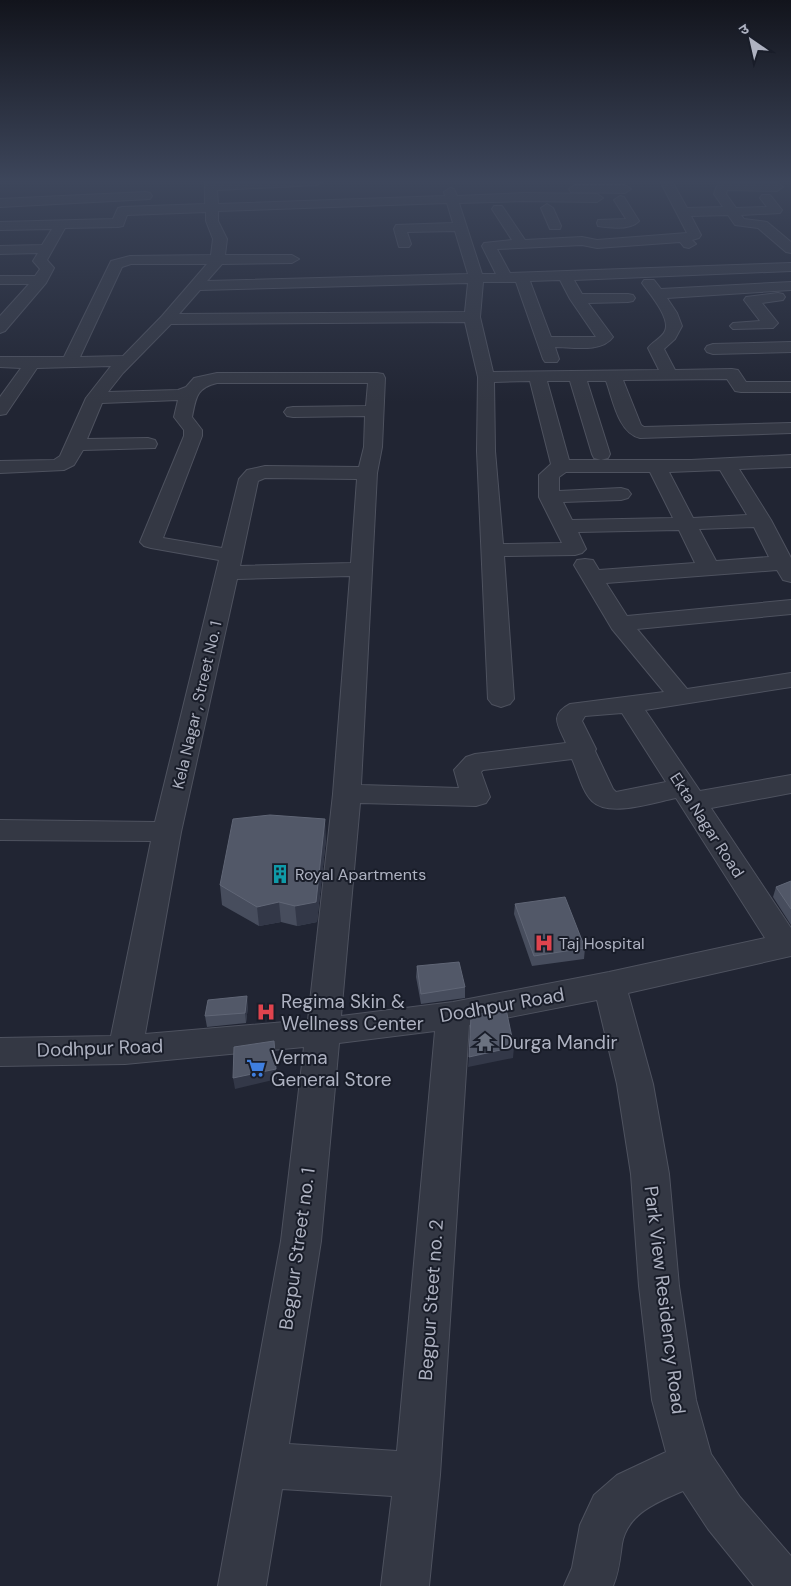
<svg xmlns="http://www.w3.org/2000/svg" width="791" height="1586" font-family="'DM Sans','Noto Sans Devanagari',sans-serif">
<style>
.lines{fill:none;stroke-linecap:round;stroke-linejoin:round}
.minor-casing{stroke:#4e525f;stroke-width:2}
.minor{fill:#343844;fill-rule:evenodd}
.wall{fill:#474d5d}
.shaded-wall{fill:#333848}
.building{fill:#525868;stroke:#606676}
.labels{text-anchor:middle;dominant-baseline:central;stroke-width:4;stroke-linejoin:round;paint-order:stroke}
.street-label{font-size:16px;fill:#aeb2c1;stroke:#191d29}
.poi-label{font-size:16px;fill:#aeb2c1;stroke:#191d29;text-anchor:start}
.near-poi-label{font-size:19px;fill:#aeb2c1;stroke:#191d29;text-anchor:start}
.near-street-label{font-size:19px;fill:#aeb2c1;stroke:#191d29}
</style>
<rect width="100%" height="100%" fill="#212533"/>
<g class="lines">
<g class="minor-casing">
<path id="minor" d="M205 181H217V183L323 181 317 185 217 190 218 204 445 196 444 192 450 188 454 189 457 196 524 193 597 194 603 198 597 202 524 201 459 203 482 274H496L482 246 484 243 512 240 492 209 494 206H502L525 240 582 237 597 240 687 233 660 181H672L687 208 723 207 714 194 718 183 722 182 777 183 783 187 777 191 727 190 726 194 736 208 767 207 760 198 762 195H770L782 210 780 213 741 215 744 219 767 222 791 242V253L786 252 758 228 735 225 728 215 691 216 701 235 699 238 692 240 696 244 689 248 684 247 680 242 597 248 582 245 497 249 510 273 791 263V271L574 280 582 294H628L633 295 635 298 633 301 628 302 588 303 613 337C602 353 572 347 555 347L559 359 557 362H545L543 359 516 282H483L480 317 493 372 659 370 648 348C652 342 662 338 665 331 671 318 649 293 642 283L644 280H654L661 289 791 282V290L667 298 677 313 682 326 675 339 664 349 675 370 732 369 738 370 746 382H791V392H741L735 391 727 379 623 380 641 425 644 427 791 423V433L640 438C618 433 613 399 606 381H587L610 454 608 458 601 460 594 458 592 454 570 381H547L569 460H691L791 455V467L739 469 771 520 791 558V582L783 580 777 570 606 583 627 616 791 600V614L637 629 687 689 791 673V687L645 710 700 791 791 775V793L711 808 791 928V956L628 993 653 1084 669 1174 679 1286 696 1400 711 1454 740 1497 791 1556V1586H754L708 1529 683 1491C657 1502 627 1514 622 1544 620 1559 619 1572 613 1586H564L572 1568 580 1525 594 1495 617 1475 666 1452 652 1400 639 1286 631 1174 617 1084 597 1000 469 1025 440 1475 429 1586H381L392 1496 282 1489 266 1586H218L281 1241 304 1047 125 1064 0 1066V1038L111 1036 151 841 0 840V820L155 822 219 560 151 548 144 546 140 542 184 436V430L174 417 178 400 102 403 87 439 148 438 155 440 157 444 155 448 83 450 74 465 64 470 0 473V461L54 460 60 456 86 398 111 366 37 368 6 414 0 415V397L21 368 0 367V357H64L111 261 130 256 211 255 213 239 206 221V212L127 215 123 226 118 227 65 228 47 260 54 268 46 283 5 331 0 333V316L29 284H0V276H35L40 269 33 261 38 253 0 254V246L42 245 52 229 0 230V222L113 219 118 208 122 207 205 204ZM447 203 453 223 396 225 394 229 399 247H409L411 244 407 232 455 231 468 274 207 281 222 264 292 263 299 259 292 255H225L227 239 218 221V211ZM131 264H207L162 316 123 356 80 357 122 267ZM560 280 570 299 596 337H551L530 281ZM468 283 465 312 179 314 200 290ZM465 322 478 377 477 451 488 699 492 704 501 707 510 704 514 699 504 556 575 555 582 553 586 549 578 532 679 530 695 563 599 570 593 560 585 559 577 560 574 565 612 629 664 692 570 704C549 715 558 725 566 743L475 754 466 757 454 770 459 788 361 785 377 473 382 447 385 378 383 374 377 373H217L194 378 186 387 178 390 108 392 123 373 171 324ZM530 381 551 464 539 475V497L562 543 503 544 495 451 494 382ZM217 383H368L366 406 293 407 287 408 284 412 287 416 293 417 365 416 364 447 359 467 265 466 247 470 239 479 222 548 163 538 202 436V430L192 417C196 398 196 388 217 383ZM720 470 747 515 693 518 669 472ZM566 472H650L673 518 572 520 563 502 621 500 628 498 631 494 628 490 621 488 559 491V477ZM265 478 357 479 351 563 240 566 258 481ZM754 527 769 557 716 561 699 529ZM350 576 333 794 308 1020 145 1034 181 832 237 579ZM622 713 666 782 616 792 613 789 595 751 596 749 582 721 585 716ZM572 759C578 772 582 791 592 801 609 818 655 802 676 798L765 938 609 972 453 1002 341 1016 360 803 476 806 486 803 490 797 481 772 483 770ZM435 1031 397 1451 289 1444 321 1241 339 1043Z
M575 185H625L631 189 625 193 571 192 569 189Z
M146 192 150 193 152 196 150 199 0 207V199Z
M620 196 624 197 639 221C631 230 610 228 598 226L597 223 598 220 626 219 614 200Z
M547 204 553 208 561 226 560 229H550L541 208Z
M778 293 783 294 785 297 783 300 762 303 778 323 773 328 733 329 730 326 733 323 760 321 744 300 746 297Z
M791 342V352L713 354 707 352 705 349 707 346 713 344Z"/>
</g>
<use href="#minor" class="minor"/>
</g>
<path class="wall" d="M326 839 317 922 297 926 281 922 259 926 222 905 220 885Z
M791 881V925L773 897 776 887Z
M515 904 585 948 584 959 532 966 514 914Z
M417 966 465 987V998L421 1004 416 977Z
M248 1006 246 1023 207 1027 205 1016Z"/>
<path class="shaded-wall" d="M325 819 326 839 317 922 297 926 295 906Z
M279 902 281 922 259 926 257 907Z
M247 996 248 1006 246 1023 245 1013Z
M274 1041 277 1079 235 1089 233 1078Z
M514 1047 513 1058 468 1067 469 1057Z"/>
<path class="building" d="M270 815 325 819 316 902 295 906 279 902 257 907 220 885 233 819Z
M791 881V909L776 887Z
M565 897 585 948 534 956 515 904Z
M459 962 465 987 421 994 417 966Z
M247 996 245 1013 205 1016 208 1000Z
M506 1009 514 1047 469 1057 471 1016Z
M274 1041 276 1069 233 1078 234 1047Z"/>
<linearGradient id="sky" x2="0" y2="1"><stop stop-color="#12141c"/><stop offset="0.45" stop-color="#3d465b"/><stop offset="1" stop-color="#3d465b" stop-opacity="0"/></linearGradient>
<rect width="791" height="403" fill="url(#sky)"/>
<defs>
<g id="building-bare" transform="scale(1.5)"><path d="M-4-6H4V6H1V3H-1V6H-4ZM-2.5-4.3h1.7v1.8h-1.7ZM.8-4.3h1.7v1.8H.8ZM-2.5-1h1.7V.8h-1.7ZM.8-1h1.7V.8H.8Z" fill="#0f9aa8" stroke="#191d29" stroke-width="2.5" paint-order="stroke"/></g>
<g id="hospital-bare" transform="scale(1.5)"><path d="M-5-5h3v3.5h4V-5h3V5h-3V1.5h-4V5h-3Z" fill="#e0444e" stroke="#191d29" stroke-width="2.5" paint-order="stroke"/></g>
<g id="temple-bare" transform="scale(1.5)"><path d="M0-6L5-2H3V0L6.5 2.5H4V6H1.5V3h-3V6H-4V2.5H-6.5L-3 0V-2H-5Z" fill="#6b7280" stroke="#191d29" stroke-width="2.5" paint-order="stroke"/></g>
<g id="supermarket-bare" transform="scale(1.5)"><path d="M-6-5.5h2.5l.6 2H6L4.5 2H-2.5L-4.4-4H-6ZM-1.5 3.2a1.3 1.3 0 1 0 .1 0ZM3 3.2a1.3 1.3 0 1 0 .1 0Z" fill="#3f7fe0" stroke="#191d29" stroke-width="2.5" paint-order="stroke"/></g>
</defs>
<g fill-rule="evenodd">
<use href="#building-bare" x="280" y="874"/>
<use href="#hospital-bare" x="544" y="943"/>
<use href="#hospital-bare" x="266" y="1012"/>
<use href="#temple-bare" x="485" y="1042"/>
<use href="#supermarket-bare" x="256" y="1068"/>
</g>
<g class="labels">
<g class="street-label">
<text transform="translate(197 705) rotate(-77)">Kela Nagar , Street No. 1</text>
<text transform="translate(707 825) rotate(57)">Ekta Nagar Road</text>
</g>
<g class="poi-label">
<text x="295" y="874">Royal Apartments</text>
<text x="559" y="943">Taj Hospital</text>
</g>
<g class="near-poi-label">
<text x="281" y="1001">Regima Skin &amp;<tspan x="281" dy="22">Wellness Center</tspan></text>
<text x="500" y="1042">Durga Mandir</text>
<text x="271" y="1057">Verma<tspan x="271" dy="22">General Store</tspan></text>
</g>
<g class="near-street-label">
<text transform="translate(502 1005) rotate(-10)">Dodhpur Road</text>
<text transform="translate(100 1048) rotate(-2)">Dodhpur Road</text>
<text transform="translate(297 1249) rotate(-82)">Begpur Street no. 1</text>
<text transform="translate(431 1300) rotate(-86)">Begpur Steet no. 2</text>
<text transform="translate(665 1300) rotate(83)">Park View Residency Road</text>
</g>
</g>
<g transform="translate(751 40) rotate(326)" stroke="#191d29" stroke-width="4" paint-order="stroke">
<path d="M0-4L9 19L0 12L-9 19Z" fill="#aeb2c1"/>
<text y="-8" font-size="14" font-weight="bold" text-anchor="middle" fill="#aeb2c1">उ</text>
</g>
</svg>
